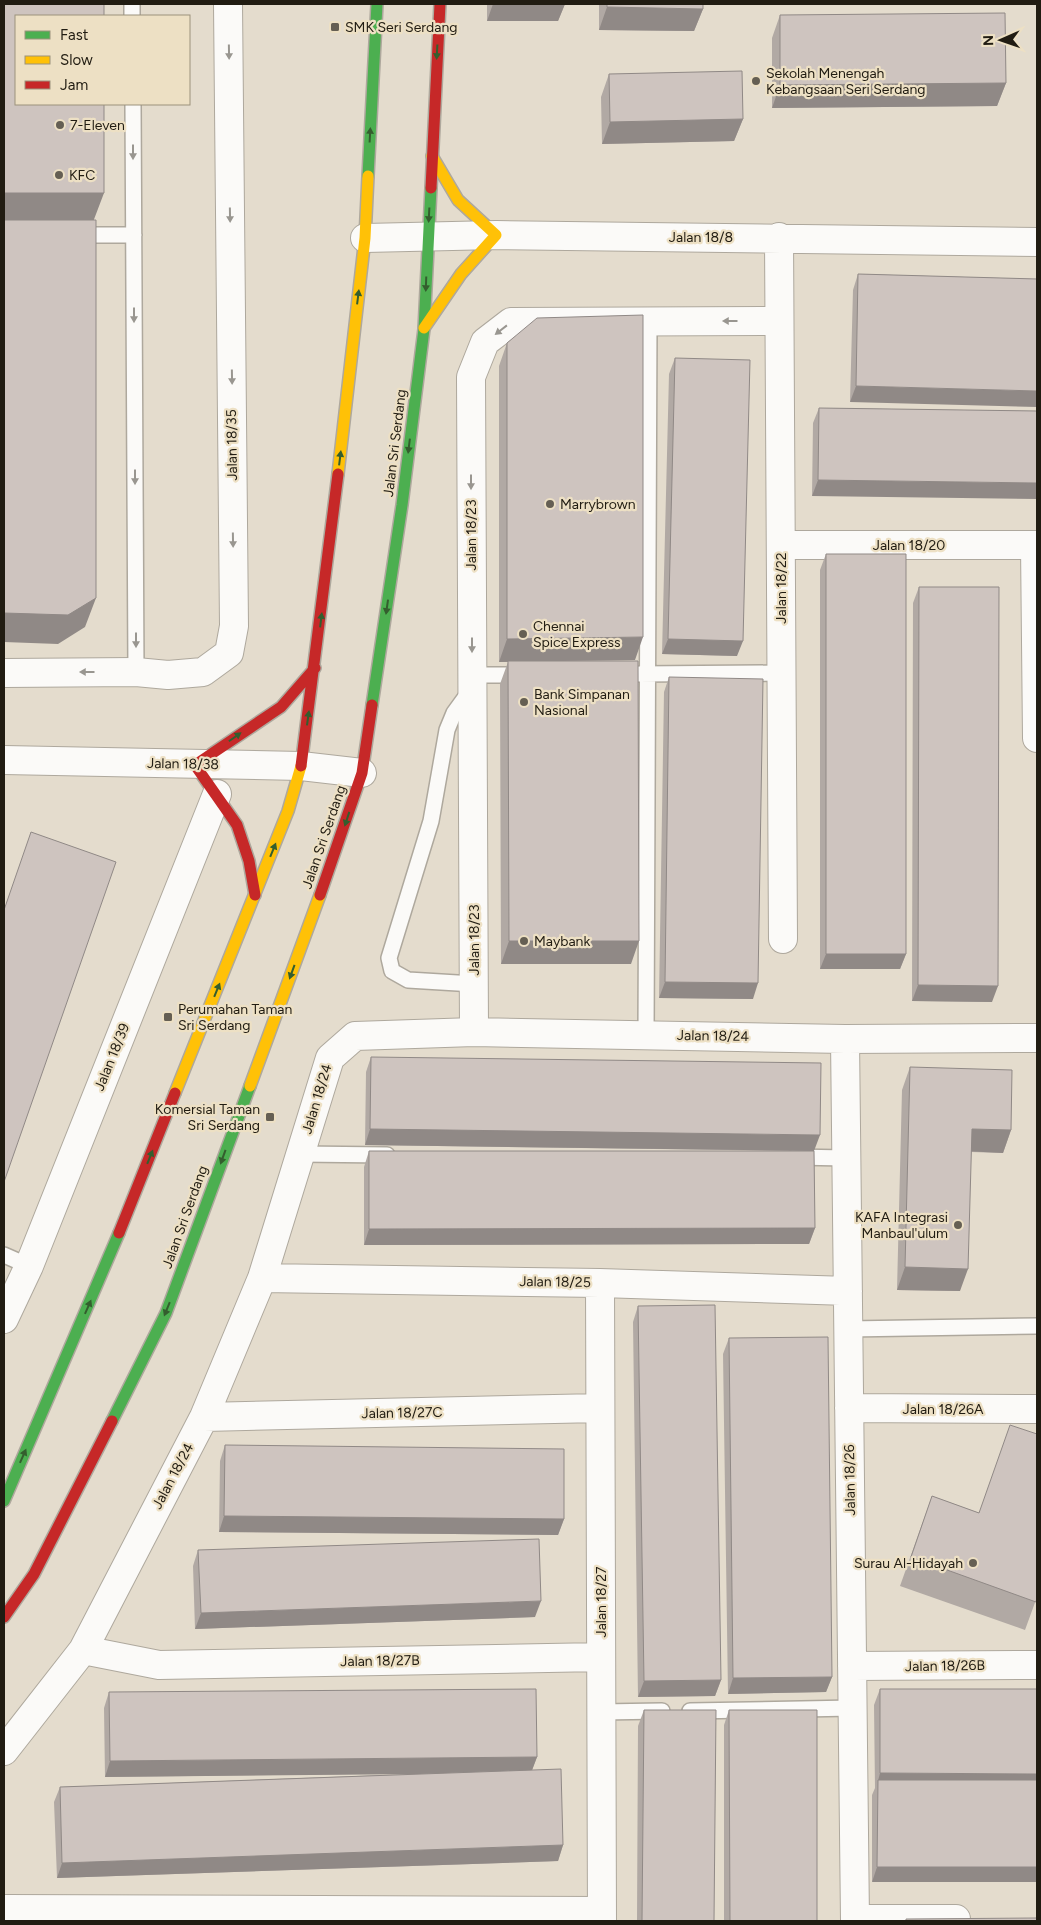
<svg xmlns="http://www.w3.org/2000/svg" width="1041" height="1925" font-family="Figtree,sans-serif">
<style>
.lines{fill:none;stroke-linecap:round;stroke-linejoin:round}
.lane-casing{stroke:#aea89d;stroke-width:18}
.street-casing{stroke:#aea89d;stroke-width:30}
.fast-casing{stroke:#aea89d;stroke-width:14}
.slow-casing{stroke:#aea89d;stroke-width:14}
.jam-casing{stroke:#aea89d;stroke-width:14}
.lane{stroke:#fbfaf8;stroke-width:15}
.street{stroke:#fbfaf8;stroke-width:28}
.fast{stroke:#4caf50;stroke-width:11}
.slow{stroke:#ffc107;stroke-width:11}
.jam{stroke:#c62828;stroke-width:11}
.wall{fill:#b1a9a4}
.shaded-wall{fill:#908986}
.building{fill:#cec4bf;stroke:#908986}
.oneway{fill:#999690}
.oneway2{fill:#345e2e}
.poi-dot{fill:#655f53;stroke:#ede0c4;stroke-width:2}
.labels{text-anchor:middle;dominant-baseline:central;stroke-width:4.5;stroke-linejoin:round;paint-order:stroke}
.poi-label{font-size:14px;fill:#211c12;stroke:#ede0c4;text-anchor:start}
.street-label{font-size:14px;fill:#211c12;stroke:#ede0c4}
</style>
<rect width="100%" height="100%" fill="#e4dccd"/>
<g class="lines">
<g class="lane-casing">
<path id="lane" d="M132 4V16
M133 104 136 672
M75 235H134
M639 674 781 673
M472 675H523
M470 691 454 713 447 730 431 821 389 958 392 971 408 980 474 984
M646 1035 649 322
M300 1154 387 1155
M795 1157 846 1158
M4 1255 29 1266
M848 1329 1037 1326
M690 1711 853 1708
M601 1712 662 1711"/>
</g>
<g class="street-casing">
<path id="street" d="M779 237 783 939
M365 238 496 235 1037 242
M781 545H1037
M1035 545 1037 738
M4 673 136 672 168 675 203 672 229 653 234 626 228 4
M4 760 301 766 362 773
M474 1032 471 377 485 342 511 322 779 321
M845 1039 855 1921
M262 1278 600 1283 848 1291
M600 1283 602 1921
M4 1319 29 1266 217 794
M849 1408 1037 1409
M204 1417 600 1408
M83 1650 159 1665 601 1657
M852 1666 1037 1665
M4 1751 83 1650 204 1417 262 1278 330 1058 355 1036 474 1032 845 1039 1037 1038
M4 1909 602 1911
M855 1919H956"/>
</g>
<g class="fast-casing">
<path id="fast" d="M368 176 377 4
M372 705 402 505 424 329 431 188
M112 1421 166 1313 250 1086
M4 1501 119 1233"/>
</g>
<g class="slow-casing">
<path id="slow" d="M424 328 461 274 496 235 458 200 432 156
M338 474 365 238 368 176
M250 1086 320 895
M175 1093 288 811 301 766"/>
</g>
<g class="jam-casing">
<path id="jam" d="M431 188 440 4
M301 766 338 474
M255 895 249 861 237 825 195 765 281 707 315 668
M320 895 362 773 372 705
M119 1233 175 1093
M4 1617 34 1574 112 1421"/>
</g>
<use href="#lane" class="lane"/>
<use href="#street" class="street"/>
<use href="#fast" class="fast"/>
<use href="#slow" class="slow"/>
<use href="#jam" class="jam"/>
</g>
<path class="wall" d="M487 4H565L558 21H487Z
M599 4H703V9L694 31 599 30Z
M780 15 1006 83 997 106 772 108V38Z
M609 74 743 119 734 141 602 144 601 97Z
M858 274 1037 279 850 402 853 290Z
M507 343 635 660 539 661 631 964H501L500 684 508 662H499V366Z
M675 358 737 656 662 654 669 374Z
M819 408 1037 411 812 496 813 423Z
M826 554 906 954 900 969H820V570Z
M919 587 992 1002 912 1001 913 603Z
M669 677 753 999 659 998 664 692Z
M371 1057 814 1151 815 1228 809 1244 364 1245V1167L369 1151H808L365 1145 366 1072Z
M910 1067 1011 1130 1003 1153 971 1152 960 1291 897 1290 902 1090Z
M638 1306 721 1680 715 1696 638 1697 633 1322Z
M729 1338 832 1677 826 1692 728 1694 723 1354Z
M225 1445 564 1519 558 1535 219 1532 220 1461Z
M932 1496 979 1513 1037 1597 1025 1630 900 1586Z
M198 1550 535 1617 195 1629 193 1566Z
M880 1689H1037L872 1882V1795L875 1788 874 1705Z
M109 1692 537 1757 532 1770 563 1845 558 1861 57 1878 54 1802 60 1787 438 1773 105 1777 104 1708Z
M644 1710 714 1921H637L638 1726Z
M729 1710 817 1921H724V1725Z"/>
<path class="shaded-wall" d="M493 4H565L558 21H487Z
M607 7 703 9 694 31 599 30Z
M1006 83 997 106 772 108 780 85Z
M743 119 734 141 602 144 610 122Z
M4 193H104L93 222 4 221Z
M856 386 1037 391V407L850 402Z
M818 480 1037 483V499L812 496Z
M96 598 85 627 58 644 4 642V613Z
M643 637 635 660 499 662 507 639Z
M668 639 743 641 737 656 662 654Z
M509 941H639L631 964H501Z
M826 954H906L900 969H820Z
M665 982 758 983 753 999 659 998Z
M918 985 998 986 992 1002 912 1001Z
M370 1129 820 1135 814 1151 365 1145Z
M972 1129 1011 1130 1003 1153 964 1151Z
M815 1228 809 1244 364 1245 369 1229Z
M905 1267 968 1269 960 1291 897 1290Z
M224 1516 564 1519 558 1535 219 1532Z
M541 1601 535 1617 195 1629 201 1613Z
M832 1677 826 1692 728 1694 733 1678Z
M721 1680 715 1696 638 1697 644 1681Z
M537 1757 531 1773 105 1777 110 1761Z
M880 1773 1037 1774V1789L878 1781Z
M563 1845 558 1861 57 1878 62 1863Z
M877 1867H1037V1882H872Z"/>
<path class="building" d="M4 4H104V16H16V104H104V193H4Z
M607 4H703V9L607 7Z
M1005 13 1006 83 780 85V15Z
M742 71 743 119 610 122 609 74Z
M4 220H96V598L68 615 4 613Z
M858 274 1037 279V391L856 386Z
M643 315V637L507 639V343L537 318Z
M675 358 750 360 743 641 668 639Z
M819 408 1037 411V483L818 480Z
M826 554H906V954H826Z
M919 587H999L998 986 918 985Z
M508 661H638L639 941H509Z
M669 677 763 679 758 983 665 982Z
M31 832 116 862 4 1182V910Z
M371 1057 821 1063 820 1135 370 1129Z
M910 1067 1012 1070 1011 1130 972 1129 968 1269 905 1267Z
M369 1151H814L815 1228 369 1229Z
M715 1305 721 1680 644 1681 638 1306Z
M828 1337 832 1677 733 1678 729 1338Z
M1010 1425 1037 1434V1597L1036 1602 911 1557 932 1496 979 1513Z
M225 1445 564 1449V1519L224 1516Z
M539 1539 541 1601 201 1613 198 1550Z
M536 1689 537 1757 110 1761 109 1692Z
M880 1689H1037V1774L880 1773Z
M644 1710H716L714 1921H642Z
M729 1710H817V1921H730Z
M561 1769 563 1845 62 1863 60 1787Z
M878 1780H1037V1867H877Z
M1037 1918V1921H906V1919Z"/>
<defs><path id="oneway-solid" d="M-6-.8H1V-3.2L6.5 0L1 3.2V.8H-6Z" transform="scale(1.25)"/></defs>
<g class="oneway">
<use href="#oneway-solid" transform="translate(229 52) rotate(89)"/>
<use href="#oneway-solid" transform="translate(133 152) rotate(90)"/>
<use href="#oneway-solid" transform="translate(230 215) rotate(89)"/>
<use href="#oneway-solid" transform="translate(134 315) rotate(90)"/>
<use href="#oneway-solid" transform="translate(730 321) rotate(180)"/>
<use href="#oneway-solid" transform="translate(501 330) rotate(142)"/>
<use href="#oneway-solid" transform="translate(232 377) rotate(89)"/>
<use href="#oneway-solid" transform="translate(135 477) rotate(90)"/>
<use href="#oneway-solid" transform="translate(471 482) rotate(90)"/>
<use href="#oneway-solid" transform="translate(233 540) rotate(89)"/>
<use href="#oneway-solid" transform="translate(136 640) rotate(90)"/>
<use href="#oneway-solid" transform="translate(472 645) rotate(90)"/>
<use href="#oneway-solid" transform="translate(87 672) rotate(180)"/>
</g>
<g class="oneway2">
<use href="#oneway-solid" transform="translate(437 52) rotate(93)"/>
<use href="#oneway-solid" transform="translate(370 135) rotate(-87)"/>
<use href="#oneway-solid" transform="translate(429 215) rotate(93)"/>
<use href="#oneway-solid" transform="translate(426 284) rotate(92)"/>
<use href="#oneway-solid" transform="translate(358 297) rotate(-83)"/>
<use href="#oneway-solid" transform="translate(409 446) rotate(97)"/>
<use href="#oneway-solid" transform="translate(340 458) rotate(-83)"/>
<use href="#oneway-solid" transform="translate(387 607) rotate(98)"/>
<use href="#oneway-solid" transform="translate(321 620) rotate(-83)"/>
<use href="#oneway-solid" transform="translate(308 718) rotate(-82)"/>
<use href="#oneway-solid" transform="translate(235 737) rotate(-35)"/>
<use href="#oneway-solid" transform="translate(347 819) rotate(108)"/>
<use href="#oneway-solid" transform="translate(273 850) rotate(-68)"/>
<use href="#oneway-solid" transform="translate(292 972) rotate(110)"/>
<use href="#oneway-solid" transform="translate(217 990) rotate(-68)"/>
<use href="#oneway-solid" transform="translate(150 1157) rotate(-68)"/>
<use href="#oneway-solid" transform="translate(223 1157) rotate(110)"/>
<use href="#oneway-solid" transform="translate(88 1307) rotate(-66)"/>
<use href="#oneway-solid" transform="translate(167 1309) rotate(112)"/>
<use href="#oneway-solid" transform="translate(23 1456) rotate(-66)"/>
</g>
<g class="poi-dot">
<rect x="330" y="22" width="10" height="10" rx="2.5"/>
<circle cx="756" cy="81" r="5"/>
<circle cx="60" cy="125" r="5"/>
<circle cx="59" cy="175" r="5"/>
<circle cx="550" cy="504" r="5"/>
<circle cx="523" cy="634" r="5"/>
<circle cx="524" cy="702" r="5"/>
<circle cx="524" cy="941" r="5"/>
<rect x="163" y="1012" width="10" height="10" rx="2.5"/>
<rect x="265" y="1112" width="10" height="10" rx="2.5"/>
<circle cx="958" cy="1225" r="5"/>
<circle cx="973" cy="1563" r="5"/>
</g>
<g class="labels">
<g class="poi-label">
<text x="345" y="27">SMK Seri Serdang</text>
<text x="766" y="73">Sekolah Menengah<tspan x="766" dy="16">Kebangsaan Seri Serdang</tspan></text>
<text x="70" y="125">7-Eleven</text>
<text x="69" y="175">KFC</text>
<text x="560" y="504">Marrybrown</text>
<text x="533" y="626">Chennai<tspan x="533" dy="16">Spice Express</tspan></text>
<text x="534" y="694">Bank Simpanan<tspan x="534" dy="16">Nasional</tspan></text>
<text x="534" y="941">Maybank</text>
<text x="178" y="1009">Perumahan Taman<tspan x="178" dy="16">Sri Serdang</tspan></text>
<text x="260" y="1109" text-anchor="end">Komersial Taman<tspan x="260" dy="16">Sri Serdang</tspan></text>
<text x="948" y="1217" text-anchor="end">KAFA Integrasi<tspan x="948" dy="16">Manbaul'ulum</tspan></text>
<text x="963" y="1563" text-anchor="end">Surau Al-Hidayah</text>
</g>
<g class="street-label">
<text x="701" y="237">Jalan 18/8</text>
<text transform="translate(395 443) rotate(-83)">Jalan Sri Serdang</text>
<text transform="translate(232 445) rotate(-91)">Jalan 18/35</text>
<text transform="translate(471 535) rotate(-90)">Jalan 18/23</text>
<text x="909" y="545">Jalan 18/20</text>
<text transform="translate(781 588) rotate(-90)">Jalan 18/22</text>
<text transform="translate(183 764) rotate(1)">Jalan 18/38</text>
<text transform="translate(324 837) rotate(-71)">Jalan Sri Serdang</text>
<text transform="translate(474 940) rotate(-90)">Jalan 18/23</text>
<text transform="translate(713 1036) rotate(1)">Jalan 18/24</text>
<text transform="translate(112 1057) rotate(-68)">Jalan 18/39</text>
<text transform="translate(317 1099) rotate(-73)">Jalan 18/24</text>
<text transform="translate(185 1217) rotate(-70)">Jalan Sri Serdang</text>
<text transform="translate(555 1282) rotate(1)">Jalan 18/25</text>
<text x="943" y="1409">Jalan 18/26A</text>
<text transform="translate(402 1413) rotate(-1)">Jalan 18/27C</text>
<text transform="translate(173 1476) rotate(-62)">Jalan 18/24</text>
<text transform="translate(850 1480) rotate(-91)">Jalan 18/26</text>
<text transform="translate(601 1602) rotate(-90)">Jalan 18/27</text>
<text transform="translate(380 1661) rotate(-1)">Jalan 18/27B</text>
<text transform="translate(945 1666) rotate(-1)">Jalan 18/26B</text>
</g>
</g>
<rect width="1041" height="1925" fill="none" stroke="#211c12" stroke-width="10"/>
<rect x="15" y="15" width="175" height="90" fill="#ede0c4" stroke="#9b927d"/>
<rect x="25" y="31" width="25" height="8" fill="#4caf50" stroke="#9b927d"/>
<text x="60" y="40" font-size="15" fill="#211c12">Fast</text>
<rect x="25" y="56" width="25" height="8" fill="#ffc107" stroke="#9b927d"/>
<text x="60" y="65" font-size="15" fill="#211c12">Slow</text>
<rect x="25" y="81" width="25" height="8" fill="#c62828" stroke="#9b927d"/>
<text x="60" y="90" font-size="15" fill="#211c12">Jam</text>
<g transform="translate(1001 40) rotate(268)" stroke="#ede0c4" stroke-width="4" paint-order="stroke">
<path d="M0-4L9 19L0 12L-9 19Z" fill="#211c12"/>
<text y="-8" font-size="14" font-weight="bold" text-anchor="middle" fill="#211c12">N</text>
</g>
</svg>
